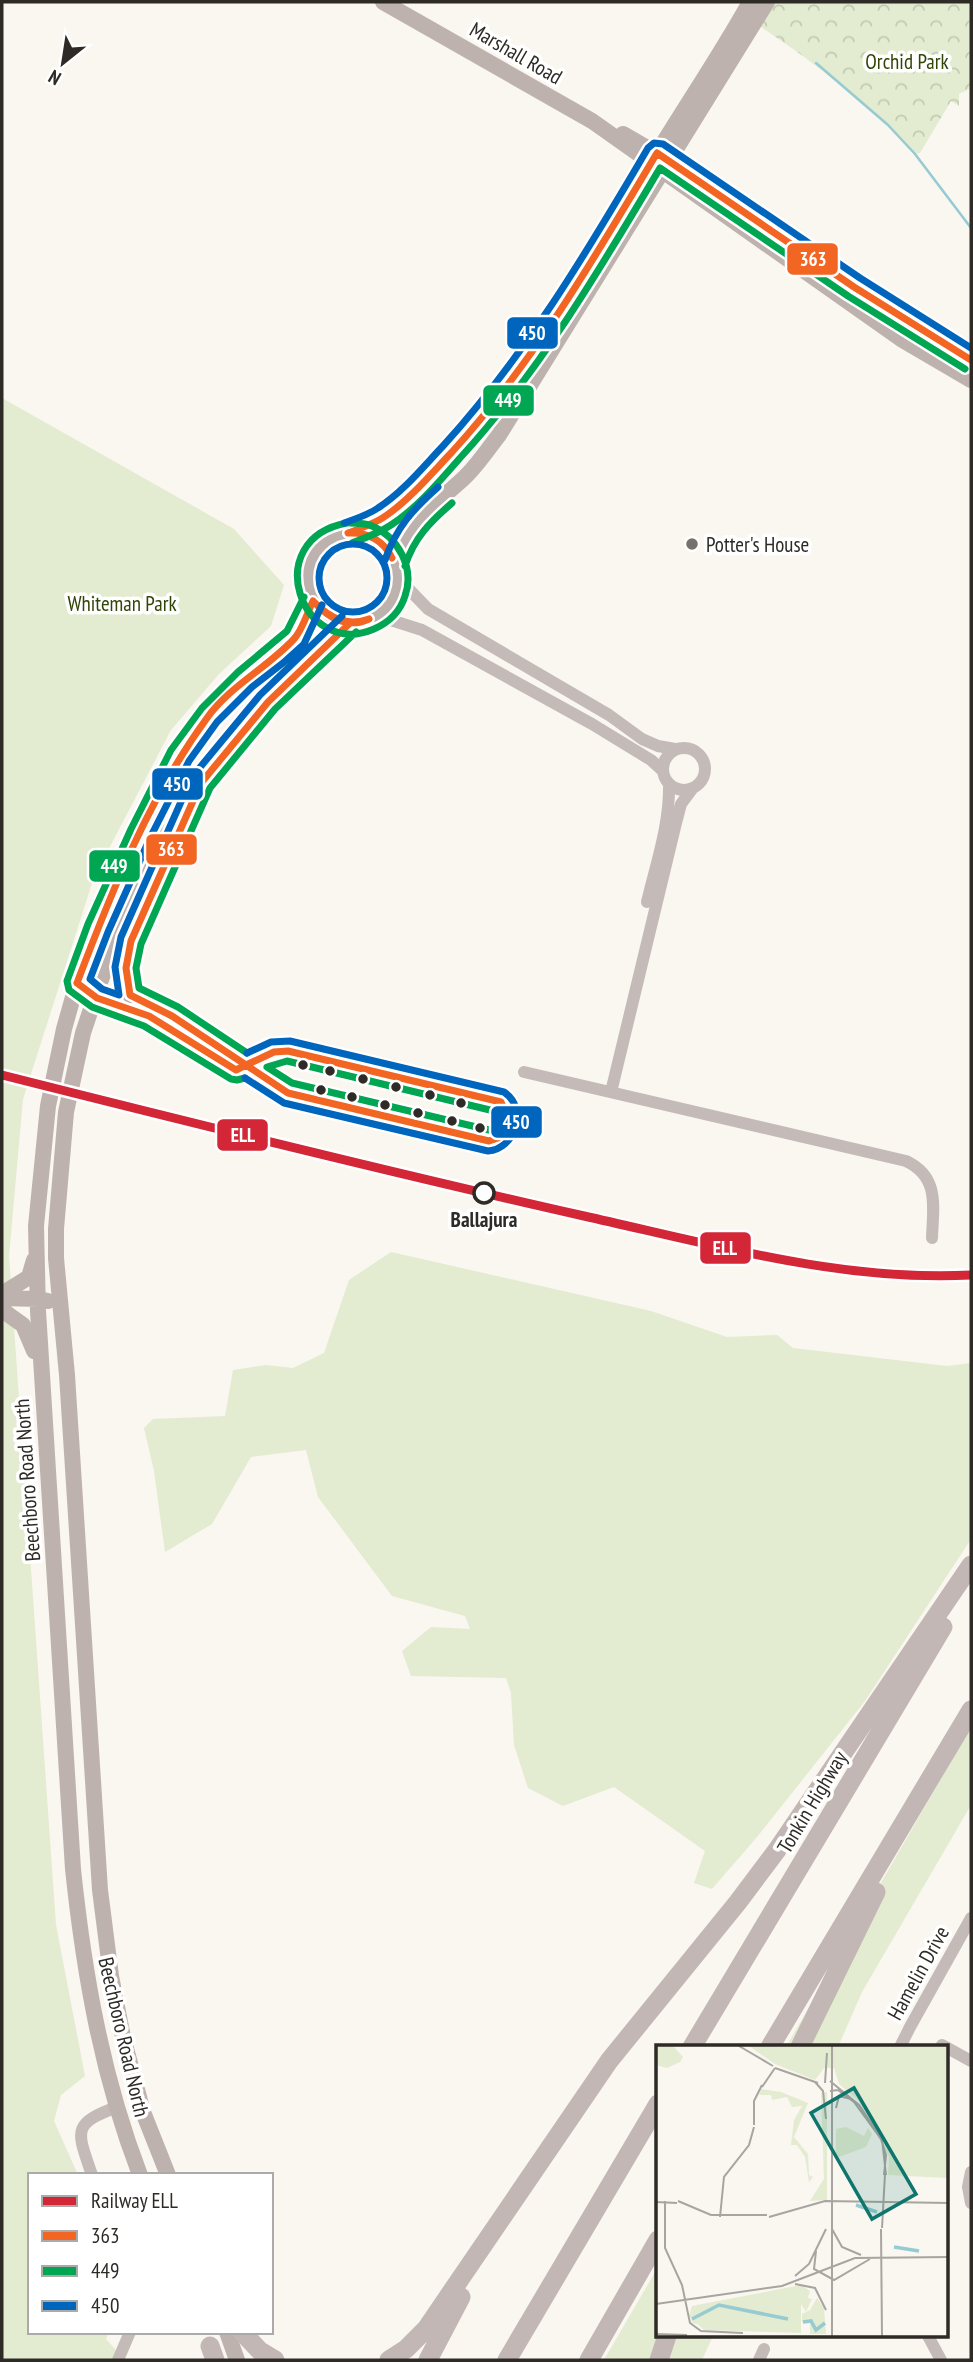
<svg xmlns="http://www.w3.org/2000/svg" width="973" height="2362" font-family="'PT Sans Narrow',sans-serif">
<style>
.green{fill:#e3ebd1}
.park{fill:url(#park-crowns)}
.lines{fill:none;stroke-linecap:round;stroke-linejoin:round}
.stream{stroke:#95cbd1;stroke-width:2.5}
.minor{stroke:#c4bbb9;stroke-width:12}
.major{stroke:#beb2af;stroke-width:16}
.highway{stroke:#c2b7b4;stroke-width:19}
.bus-1-casing{stroke:#fff;stroke-width:12}
.bus-2-casing{stroke:#fff;stroke-width:12}
.bus-3-casing{stroke:#fff;stroke-width:12}
.bus-1{stroke:#f26522;stroke-width:7}
.bus-2{stroke:#00a651;stroke-width:7}
.bus-3{stroke:#0065bd;stroke-width:7}
.rail-1-casing{stroke:#fff;stroke-width:14}
.rail-1{stroke:#d32737;stroke-width:9}
.poi-dot{fill:#75726d;stroke:#fff;stroke-width:2.5}
.bus-dot{fill:#2e2b27;stroke:#fff;stroke-width:2.5}
.stop-dot{fill:#fff;stroke:#2e2b27;stroke-width:3.5}
.labels{text-anchor:middle;dominant-baseline:central;stroke-width:7;stroke-linejoin:round;paint-order:stroke}
.street-label{font-size:21px;fill:#2e2b27;stroke:#fff}
.park-label{font-size:21px;fill:#314507;stroke:#fff}
.poi-label{font-size:21px;fill:#2e2b27;stroke:#fff;text-anchor:start}
.stop-label{font-size:21px;font-weight:bold;fill:#2e2b27;stroke:#fff}
.inset-river{fill:none;stroke:#95cbd1;stroke-width:3.5}
.inset-road{fill:none;stroke:#a8a5a0;stroke-width:2}
.view{fill:#0f766e;fill-opacity:0.15;stroke:#0f766e;stroke-width:3.5}
.inset-edge{fill:none;stroke:#2e2b27;stroke-width:3.5}
.line-badge{stroke:#fff;stroke-width:2.5}
.badge-label{font-size:19px;text-anchor:middle;font-weight:bold;fill:#fff}
</style>
<defs>
<pattern id="park-crowns" width="20" height="18" patternUnits="userSpaceOnUse" patternTransform="scale(1.75)"><rect width="20" height="18" fill="#e3ebd1"/><path d="M2 6a3 3 0 1 1 6 0M12 15a3 3 0 1 1 6 0" fill="none" stroke="#c3cab3"/></pattern>
</defs>
<rect width="100%" height="100%" fill="#faf6f0"/>
<path class="green" d="M2 398 234 529 284 585 271 626 219 674 171 730 94 877 23 1099 9 1256 56 1925 85 2076 61 2095 54 2121 78 2175H30V2332H109L106 2339 125 2360H2Z
M391 1252 651 1311 727 1337 777 1335 793 1348 947 1366 971 1363V1539L865 1701 757 1837 712 1889 694 1883 705 1851 614 1787 563 1806 528 1788 514 1745 511 1693 506 1678 411 1676 402 1651 431 1627 470 1629 465 1616 392 1596 318 1497 306 1450 251 1457 212 1524 165 1552 154 1471 144 1428 153 1419 225 1416 233 1370 266 1365 293 1368 324 1353 349 1280Z
M971 1727V1805L862 1992 838 2047H786Z
M658 2267V2336H713L702 2360H604Z"/>
<path class="park" d="M767 2H971V88L959 94V106L951 101 920 153 915 154C867 102 814 62 755 23Z"/>
<g class="lines">
<path class="stream" d="M816 63 888 125 915 154 971 228"/>
<path class="minor" d="M398 578 428 609 609 715 642 739 658 746 675 749
M378 616 422 630 592 724 651 760 662 770
M663 769a21 21 0 1 1 42 0a21 21 0 1 1-42 0Z
M647 902C656 864 670 824 669 784
M524 1072 906 1161C940 1177 933 1207 932 1238
M611 1092 676 823 681 804 693 788
M942 2045 971 2061
M900 2047 910 2027 971 1918
M971 2172 968 2187 971 2203
M92 2175C77 2131 71 2124 117 2107
M928 2336 941 2360
M118 2360 130 2332
M759 2360 764 2349"/>
<path class="major" d="M383 2 592 121 901 339 971 380
M623 134 668 160 854 287 971 360
M348 533C411 537 413 613 362 622 326 629 295 592 311 559 324 532 355 534 378 521 403 507 444 463 463 441 509 386 553 326 591 265 614 229 634 192 656 155 687 104 721 54 750 2
M395 563C409 516 431 509 464 478 477 466 488 449 499 435L767 2
M130 995C112 947 162 878 178 831
M2 1294 29 1277 34 1260
M2 1298 38 1299 48 1301
M2 1310 23 1325 34 1351
M140 2175C102 2076 84 1974 73 1869L38 1311 36 1226 48 1106 64 1029 84 958 141 833 180 756 209 715 245 679 277 655 296 637 313 601
M168 2175 143 2112 123 2037 111 1976 100 1890 67 1375 56 1258V1229L66 1112 83 1033 99 985 117 938 163 841 202 782 242 730 349 624
M227 2332 237 2360"/>
<path class="highway" d="M692 2047 943 1627
M770 2047 971 1710
M800 2047 876 1892
M242 2332 260 2351 275 2360
M210 2346 215 2360
M389 2360 406 2349 426 2329 609 2061 738 1902 777 1850 971 1565
M428 2360 461 2297
M507 2360 658 2104
M589 2360 658 2240
M659 2360 667 2336"/>
<g class="bus-1-casing">
<path id="bus-1" d="M657 153 854 287 971 360
M348 533C361 528 375 524 387 515 411 498 431 474 452 452 534 362 595 257 657 153
M349 533C368 532 384 541 392 558
M315 603C330 618 347 627 369 619
M315 603C329 618 348 629 369 619
M77 983 97 998 149 1016 236 1070 246 1065
M77 983C111 893 149 797 207 718 230 686 267 668 294 639 303 629 307 613 313 601
M288 1051 501 1102C507 1115 508 1126 498 1138L489 1141 288 1093 246 1065 274 1052Z
M246 1065 172 1016 130 995 126 968 131 941 201 783 268 702 349 624"/>
</g>
<g class="bus-2-casing">
<path id="bus-2" d="M347 523C259 539 301 660 374 629 390 622 400 612 405 596 415 568 398 537 372 526 365 523 357 523 350 523
M352 543C365 538 379 533 391 525 417 508 439 482 460 458 540 371 600 269 660 168L848 296 965 369
M405 566C414 538 430 522 452 503
M247 1053 178 1007 139 988 136 968 141 944 210 788 275 709 356 632
M287 1061 494 1111C496 1117 496 1127 489 1130L292 1083 267 1067Z
M245 1078 237 1080 231 1079 144 1026 92 1007 69 990 67 981 88 924 131 829 171 750 202 708 238 672 287 631 304 597"/>
</g>
<g class="bus-3-casing">
<path id="bus-3" d="M344 523C356 519 368 515 378 508 403 492 423 467 443 446 525 356 587 252 648 148L654 143 663 144 860 278 971 348
M319 578a34 34 0 1 1 68 0a34 34 0 1 1-68 0Z
M385 560C396 528 413 509 438 487
M322 605 304 644 283 663 252 687 217 722 189 761 150 838 108 932 90 979 102 989 119 995 115 967 121 937 192 777 260 695 342 616
M245 1078 284 1103 488 1151C515 1149 529 1109 504 1092L290 1041 271 1042 247 1053"/>
</g>
<use href="#bus-1" class="bus-1"/>
<use href="#bus-2" class="bus-2"/>
<use href="#bus-3" class="bus-3"/>
<g class="rail-1-casing">
<path id="rail-1" d="M2 1075C196 1124 389 1172 584 1216 710 1244 842 1282 971 1275"/>
</g>
<use href="#rail-1" class="rail-1"/>
</g>
<circle class="poi-dot" cx="692" cy="544" r="7"/>
<g class="bus-dot">
<circle cx="303" cy="1065" r="6"/>
<circle cx="330" cy="1071" r="6"/>
<circle cx="363" cy="1079" r="6"/>
<circle cx="396" cy="1087" r="6"/>
<circle cx="321" cy="1090" r="6"/>
<circle cx="430" cy="1095" r="6"/>
<circle cx="352" cy="1097" r="6"/>
<circle cx="461" cy="1103" r="6"/>
<circle cx="385" cy="1105" r="6"/>
<circle cx="418" cy="1113" r="6"/>
<circle cx="452" cy="1121" r="6"/>
<circle cx="480" cy="1128" r="6"/>
</g>
<circle class="stop-dot" cx="484" cy="1193" r="10"/>
<g class="labels">
<g class="street-label">
<text transform="translate(516 53) rotate(30)">Marshall Road</text>
<text transform="translate(27 1480) rotate(-94)">Beechboro Road North</text>
<text transform="translate(812 1802) rotate(-59)">Tonkin Highway</text>
<text transform="translate(918 1973) rotate(-61)">Hamelin Drive</text>
<text transform="translate(124 2037) rotate(77)">Beechboro Road North</text>
</g>
<g class="park-label">
<text x="907" y="61">Orchid Park</text>
<text x="122" y="603">Whiteman Park</text>
</g>
<g class="poi-label">
<text x="706" y="544">Potter's House</text>
</g>
<g class="stop-label">
<text x="484" y="1219">Ballajura</text>
</g>
</g>
<g transform="translate(656 2045)">
<rect width="292" height="292" fill="#faf6f0"/>
<path d="M93 1H292V157L291 133 232 130 233 112 202 55 183 39 178 23H168L159 35 119 19ZM171 47V155L154 156 168 134 165 48ZM190 82 208 91 212 83 216 89 210 102 180 113V84ZM145 240 154 246 152 253 156 254 150 267 145 259V288L48 285 33 271 36 261Z" fill="#e3ebd1"/>
<path d="M52 259 62 260 65 284 36 278 35 269H46ZM100 263 144 273 142 284 135 285 134 280 126 282 127 287 93 286 92 279 98 274 115 279 93 266Z" fill="#e3ebd1"/>
<path d="M7 1H17L27 12 24 17 11 23 0 20V2ZM105 44 125 47 152 58 138 92 152 109 153 130 157 132 153 137 149 112 141 100H135L138 75 146 61 136 62 131 52 116 55 115 50H103ZM161 253 168 263 170 289H154V278L146 277V269L154 265Z" fill="#e3ebd1"/>
<path class="inset-river" d="M200 160 221 167M238 202 263 206M36 274 63 260 132 274M147 277 155 276 160 285 169 278"/>
<path class="inset-road" d="M83 1 117 21M119 23 162 38M174 36 203 60 226 94 230 130M159 37 167 46 170 74M169 38 171 8M106 42 119 23M174 46 182 45 198 57 225 94 230 110 228 130M180 63 183 51 195 54M98 80V56L106 40M9 156V203L26 240 34 278 45 286 87 288M22 156 55 170H111M0 157 21 158M64 172 68 132 93 100 98 82M113 172 169 156 293 158M226 183 229 129M176 184 186 202 205 210M225 184 226 292M160 206 158 224 178 235 214 214M139 231 153 219 170 184M139 239 159 243 170 265M0 259 126 241 199 213 293 212M0 289 31 290M176 292V1"/>
<path class="view" d="M198 43 260 149 216 174 155 68Z"/>
<rect width="292" height="292" class="inset-edge"/>
</g>
<g class="line-badge">
<rect x="786" y="242" width="53" height="34" rx="7" fill="#f26522"/>
<rect x="506" y="316" width="53" height="34" rx="7" fill="#0065bd"/>
<rect x="482" y="384" width="53" height="33" rx="7" fill="#00a651"/>
<rect x="151" y="767" width="53" height="34" rx="7" fill="#0065bd"/>
<rect x="145" y="833" width="53" height="33" rx="7" fill="#f26522"/>
<rect x="88" y="849" width="53" height="34" rx="7" fill="#00a651"/>
<rect x="490" y="1105" width="53" height="34" rx="7" fill="#0065bd"/>
<rect x="216" y="1118" width="53" height="34" rx="7" fill="#d32737"/>
<rect x="699" y="1231" width="53" height="34" rx="7" fill="#d32737"/>
</g>
<g class="badge-label">
<text x="813" y="266">363</text>
<text x="532" y="340">450</text>
<text x="508" y="407">449</text>
<text x="177" y="791">450</text>
<text x="171" y="856">363</text>
<text x="114" y="873">449</text>
<text x="516" y="1129">450</text>
<text x="243" y="1142">ELL</text>
<text x="725" y="1255">ELL</text>
</g>
<rect width="973" height="2362" fill="none" stroke="#2e2b27" stroke-width="7"/>
<rect x="28" y="2173" width="245" height="161" fill="#ffffff" stroke="#abaaa9" stroke-width="2"/>
<rect x="42" y="2196" width="35" height="10" fill="#d32737" stroke="#abaaa9" stroke-width="2"/>
<text x="91" y="2208" font-size="21" fill="#2e2b27">Railway ELL</text>
<rect x="42" y="2231" width="35" height="10" fill="#f26522" stroke="#abaaa9" stroke-width="2"/>
<text x="91" y="2243" font-size="21" fill="#2e2b27">363</text>
<rect x="42" y="2266" width="35" height="10" fill="#00a651" stroke="#abaaa9" stroke-width="2"/>
<text x="91" y="2278" font-size="21" fill="#2e2b27">449</text>
<rect x="42" y="2301" width="35" height="10" fill="#0065bd" stroke="#abaaa9" stroke-width="2"/>
<text x="91" y="2313" font-size="21" fill="#2e2b27">450</text>
<g transform="translate(63 63) rotate(210)" stroke="#ffffff" stroke-width="5" paint-order="stroke">
<path d="M0-5L12 26L0 18L-12 26Z" fill="#2e2b27"/>
<text y="-10" font-size="19" font-weight="bold" text-anchor="middle" fill="#2e2b27">N</text>
</g>
</svg>
